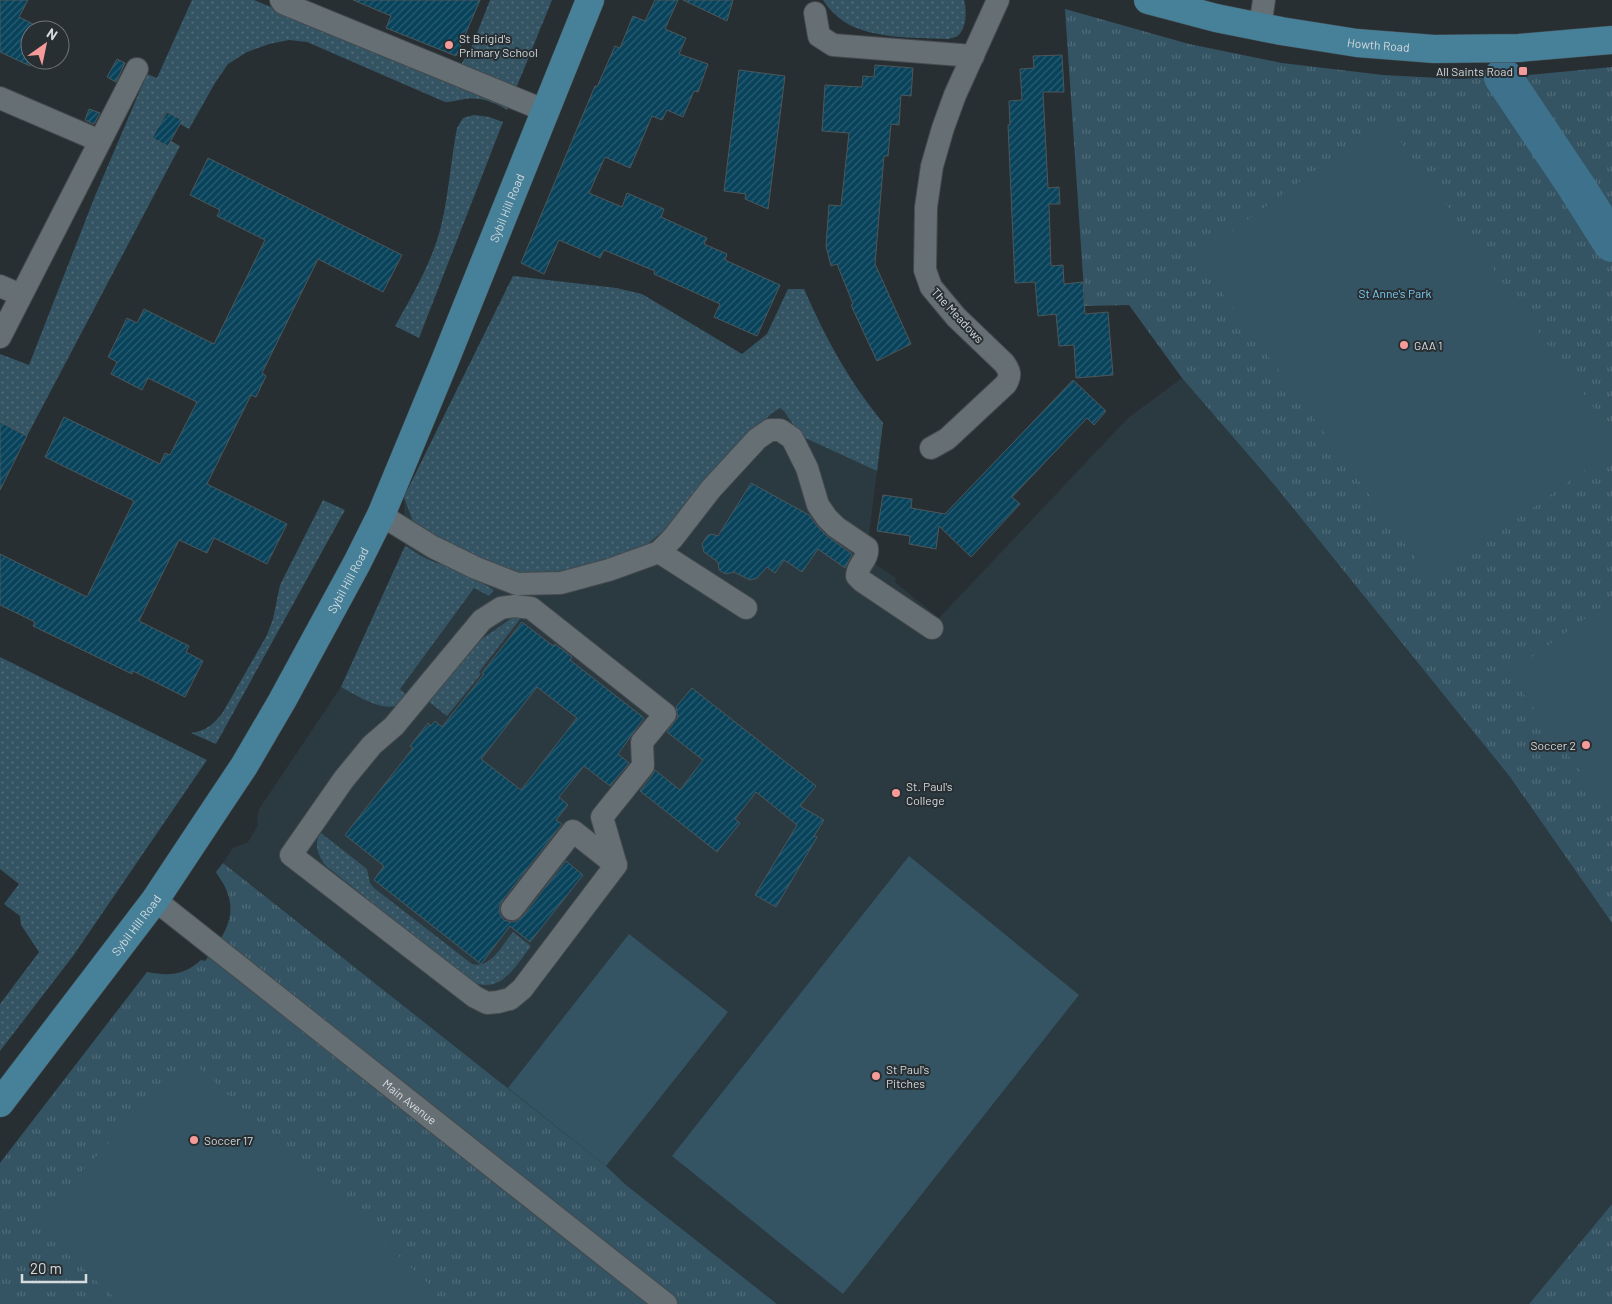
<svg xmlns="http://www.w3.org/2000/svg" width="1612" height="1304" font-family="Barlow,sans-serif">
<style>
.built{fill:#2b3940}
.grass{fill:url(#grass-dots)}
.park{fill:url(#park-tufts)}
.pitch{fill:#355463}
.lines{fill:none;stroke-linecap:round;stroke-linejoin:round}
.river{stroke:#3e728c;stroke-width:38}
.building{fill:url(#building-hatch);stroke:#4e565a;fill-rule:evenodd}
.minor-casing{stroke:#444a4d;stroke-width:24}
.major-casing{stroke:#444a4d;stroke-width:29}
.minor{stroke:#666f73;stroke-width:22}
.major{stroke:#468099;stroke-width:28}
.poi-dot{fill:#f59b99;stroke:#282f33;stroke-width:2}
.labels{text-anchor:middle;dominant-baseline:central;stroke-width:4;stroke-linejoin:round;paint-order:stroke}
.poi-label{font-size:12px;fill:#d5dadd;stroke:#282f33;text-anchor:start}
.street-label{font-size:12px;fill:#d5dadd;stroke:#282f33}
.park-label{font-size:12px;fill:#7bcdf6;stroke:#282f33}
</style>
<defs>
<pattern id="grass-dots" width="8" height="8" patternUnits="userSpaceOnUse" patternTransform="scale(1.25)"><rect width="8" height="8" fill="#355463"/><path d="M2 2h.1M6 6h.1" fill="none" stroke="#516c79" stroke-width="1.8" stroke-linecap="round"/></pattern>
<pattern id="park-tufts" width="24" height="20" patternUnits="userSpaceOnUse" patternTransform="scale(1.25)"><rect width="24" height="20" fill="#355463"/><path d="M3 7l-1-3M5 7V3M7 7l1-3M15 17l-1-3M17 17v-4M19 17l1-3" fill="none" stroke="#516c79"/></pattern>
<pattern id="building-hatch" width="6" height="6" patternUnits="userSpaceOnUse" patternTransform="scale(1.25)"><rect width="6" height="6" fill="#08435b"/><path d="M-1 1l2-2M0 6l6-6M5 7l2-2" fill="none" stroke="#2b5e72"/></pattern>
</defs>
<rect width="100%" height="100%" fill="#282f33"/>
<path class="built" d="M513 276 616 288 642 294 742 354 767 334 788 289H804L830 345 849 377 883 423 866 558 896 578 895 582 939 618 1128 418 1182 378 1276 487 1510 777 1612 923V1204L1529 1304H777L626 1185 606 1166 223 863 233 848 248 842 258 825 257 819 259 809 341 687 405 546 404 497Z"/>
<path class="grass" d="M192 0H254L509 105 507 110C494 102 481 97 465 99 457 100 452 102 445 102L307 42 289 40 269 44 247 52 228 64 215 83 189 129 180 124 182 120 166 112 153 138 167 146 171 141 180 146 27 436 4 424 0 431V354L29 365 95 196 147 74 157 78Z
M490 0H552L515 91 459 68 472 46Z
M823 0H964C967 10 967 30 956 37 955 37 949 39 948 39 915 37 864 40 838 17 832 12 827 6 823 0Z
M474 115 489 117 503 122 419 338 395 326C413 294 434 259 442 222 449 191 451 159 457 128L463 118Z
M513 276 616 288 642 294 742 354 767 334 788 289H804C826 339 849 381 883 423L877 471 801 436 784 411 780 408 772 413 757 428 668 527 644 547 561 574 521 576 416 530 404 497Z
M323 500 345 510 216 744 191 733C206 731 214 724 223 712L267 635 273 619 280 585Z
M405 546C419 554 434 566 452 565L494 590 489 596 474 588 400 689 408 697C393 720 358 696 341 687Z
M524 614 479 672 481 674 447 716 428 701 469 648 516 615Z
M0 657 207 760 73 956 0 1051V1004L39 952 21 925 20 916 4 904 19 884 0 869Z
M321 833 367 869 370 883 374 888 472 964C491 969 502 945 513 932L531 946C514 968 500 997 468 980L325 865C318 855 313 843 321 833Z"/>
<path class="park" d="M1065 9 1189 44 1282 63 1383 75 1458 79 1529 75 1612 67V923L1510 777 1276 487 1182 378 1129 305 1085 306Z
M223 863 606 1166 626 1185 777 1304H0V1163L147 972C169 976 183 976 201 960L205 961C221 939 239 918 226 889 224 883 219 878 216 872Z
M1612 1204V1304H1529Z"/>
<path class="pitch" d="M1385 120 1612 433V450L1432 581 1196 257Z
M1612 599V815L1509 674Z
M909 856 1079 995 843 1294 672 1156Z
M629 934 728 1012 606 1166 508 1088Z
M189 1058 438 1293 427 1304H121L34 1222Z"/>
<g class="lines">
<path class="river" d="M1503 77 1576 186 1612 243"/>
</g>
<path class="building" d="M0 0H28L19 17 37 26 35 30H30V66L0 52Z
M353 0H480L456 56 386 28 391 16Z
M655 0H678L665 29 686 38 679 54 708 64 698 92 694 91 683 117 667 110 662 120 652 116 630 168 605 157 589 193 622 207 627 193 664 209 661 217 707 238 704 244 727 254 725 260 780 285 757 336 714 317 720 304 654 274 655 271 604 250 600 258 559 240 544 274 521 263 595 86 597 87 615 46 620 48 633 16 645 21Z
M683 0H733L727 21Z
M1062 55 1064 92H1043L1048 188 1059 187 1060 204H1049L1051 266 1063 265 1064 284 1083 282 1085 314 1108 312 1113 375 1076 378 1074 345 1059 346 1056 314 1038 316 1035 282 1015 283 1008 125H1010L1009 101 1022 100 1020 69 1034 68 1033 56Z
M117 59 125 63 116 82 107 77Z
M875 65 913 68 911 96 901 95 899 125 891 124 888 156H884L875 264 911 344 877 361 851 305 853 304 837 264 831 266 826 246 829 205 841 206 849 133 822 131 825 85 862 87 863 76 874 77Z
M739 70 785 76 768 209 745 199 746 194 724 191Z
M89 109 100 113 94 124 85 120Z
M167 112 182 120 168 146 152 138Z
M208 158 402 255 383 292 318 259 262 373 266 376 256 397 251 395 207 484 287 524 267 564 214 538 207 553 179 540 139 621 189 646 186 652 203 661 185 697 133 671 132 674 33 626 35 622 0 605V554L87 597 134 501 45 457 64 417 160 464 165 453 170 455 197 402 148 378 142 390 111 374 117 362 108 357 127 318 137 323 144 309 214 344 265 240 217 216 220 210 190 195Z
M1073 380 1106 411 1094 425 1087 418 1012 497 1020 504 971 557 939 526 936 549 909 544 910 536 877 531 883 495 912 499 911 508 945 514Z
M0 422 27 436 0 490Z
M751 483 809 515 818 527 827 536 852 554 845 568 818 549 802 572 784 560 775 573 767 567 757 578 750 580 734 572 726 574 719 570 718 562 704 552 702 544 707 536 711 534 718 536Z
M522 622 553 646 555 644 572 657 570 660 644 718 618 754 629 763 610 786 584 766 559 797 568 805 556 820 562 824 502 901 499 908 500 914 504 920 511 922 516 921 522 917 566 861 583 875 530 942 510 926 481 964 374 880 384 866 345 835 413 748 410 746 428 723 431 726 435 721 442 727 484 674 482 673ZM537 687 577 718 521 790 481 759Z
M692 688 816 786 800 806 824 820 814 836 817 837 776 907 755 895 797 825 756 792 735 819 740 823 717 852 640 791 653 774 655 770 680 790 703 760 667 732 678 717 676 707Z"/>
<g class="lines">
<g class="minor-casing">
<g id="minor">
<path d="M281 0 283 3 546 111"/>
<path d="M815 13 819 36 833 45 973 56"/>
<path d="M1260 27 1264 0"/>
<path d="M0 98 100 141"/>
<path d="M0 286 21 295"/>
<path d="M0 337 137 69"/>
<path d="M931 448 947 439 1006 384C1011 375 1010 371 1004 363L956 317 931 287 925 270 926 207 932 166 943 128 955 95 998 0"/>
<path d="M381 515 433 547 476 568 517 584 561 583 609 570 659 552 673 538 711 489 757 439 770 430H780L792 438 807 468 818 505 827 518 836 527 867 548C869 559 857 565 857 576L862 581 932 628"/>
<path d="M659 552 746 608"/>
<path d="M515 606 531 608 665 714 642 742 643 766 602 817 616 865 522 989 510 999 498 1002 487 1003 475 997 291 855 344 779 372 745 394 726 482 620 501 608Z"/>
<path id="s1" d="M155 900 666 1304"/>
<path d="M512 909 573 831 616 865"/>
</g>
</g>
<g class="major-casing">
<g id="major">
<path id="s2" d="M1148 0 1216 18 1281 31 1357 43 1434 49 1519 48 1612 40"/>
<path id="s3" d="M0 1103 155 900 216 808 244 766 282 701 357 563 381 515 444 363 590 0"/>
</g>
</g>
<use href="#minor" class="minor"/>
<use href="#major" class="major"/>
</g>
<g class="poi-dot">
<circle cx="449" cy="45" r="5"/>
<rect x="1518" y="66" width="10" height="10" rx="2.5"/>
<circle cx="1404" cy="345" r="5"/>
<circle cx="1586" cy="745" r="5"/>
<circle cx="896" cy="793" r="5"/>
<circle cx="876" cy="1076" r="5"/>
<circle cx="194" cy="1140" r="5"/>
</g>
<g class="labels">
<g class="poi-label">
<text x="459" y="38">St Brigid's<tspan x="459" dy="14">Primary School</tspan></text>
<text x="1513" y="71" text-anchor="end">All Saints Road</text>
<text x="1414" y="345">GAA 1</text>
<text x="1576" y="745" text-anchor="end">Soccer 2</text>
<text x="906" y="786">St. Paul's<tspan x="906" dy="14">College</tspan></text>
<text x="886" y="1069">St Paul's<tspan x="886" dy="14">Pitches</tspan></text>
<text x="204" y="1140">Soccer 17</text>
</g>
<g class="street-label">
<text stroke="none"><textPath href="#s2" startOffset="235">Howth Road</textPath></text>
<text stroke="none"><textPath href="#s3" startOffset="1034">Sybil Hill Road</textPath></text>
<text transform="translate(958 315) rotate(47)">The Meadows</text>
<text stroke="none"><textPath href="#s3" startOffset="629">Sybil Hill Road</textPath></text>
<text stroke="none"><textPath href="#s3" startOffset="224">Sybil Hill Road</textPath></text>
<text stroke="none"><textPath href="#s1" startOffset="325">Main Avenue</textPath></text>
</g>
<g class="park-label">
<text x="1395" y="293">St Anne's Park</text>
</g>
</g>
<g transform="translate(45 45) rotate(33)"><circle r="24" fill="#282f33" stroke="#6d7377"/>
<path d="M0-4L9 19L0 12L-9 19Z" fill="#f59b99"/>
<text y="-8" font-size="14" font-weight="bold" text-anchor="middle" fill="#d5dadd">N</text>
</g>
<path d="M22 1274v8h64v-8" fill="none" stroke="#d5dadd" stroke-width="2.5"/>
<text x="30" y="1274" font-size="15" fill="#d5dadd" stroke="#282f33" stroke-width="4" paint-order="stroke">20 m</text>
</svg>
